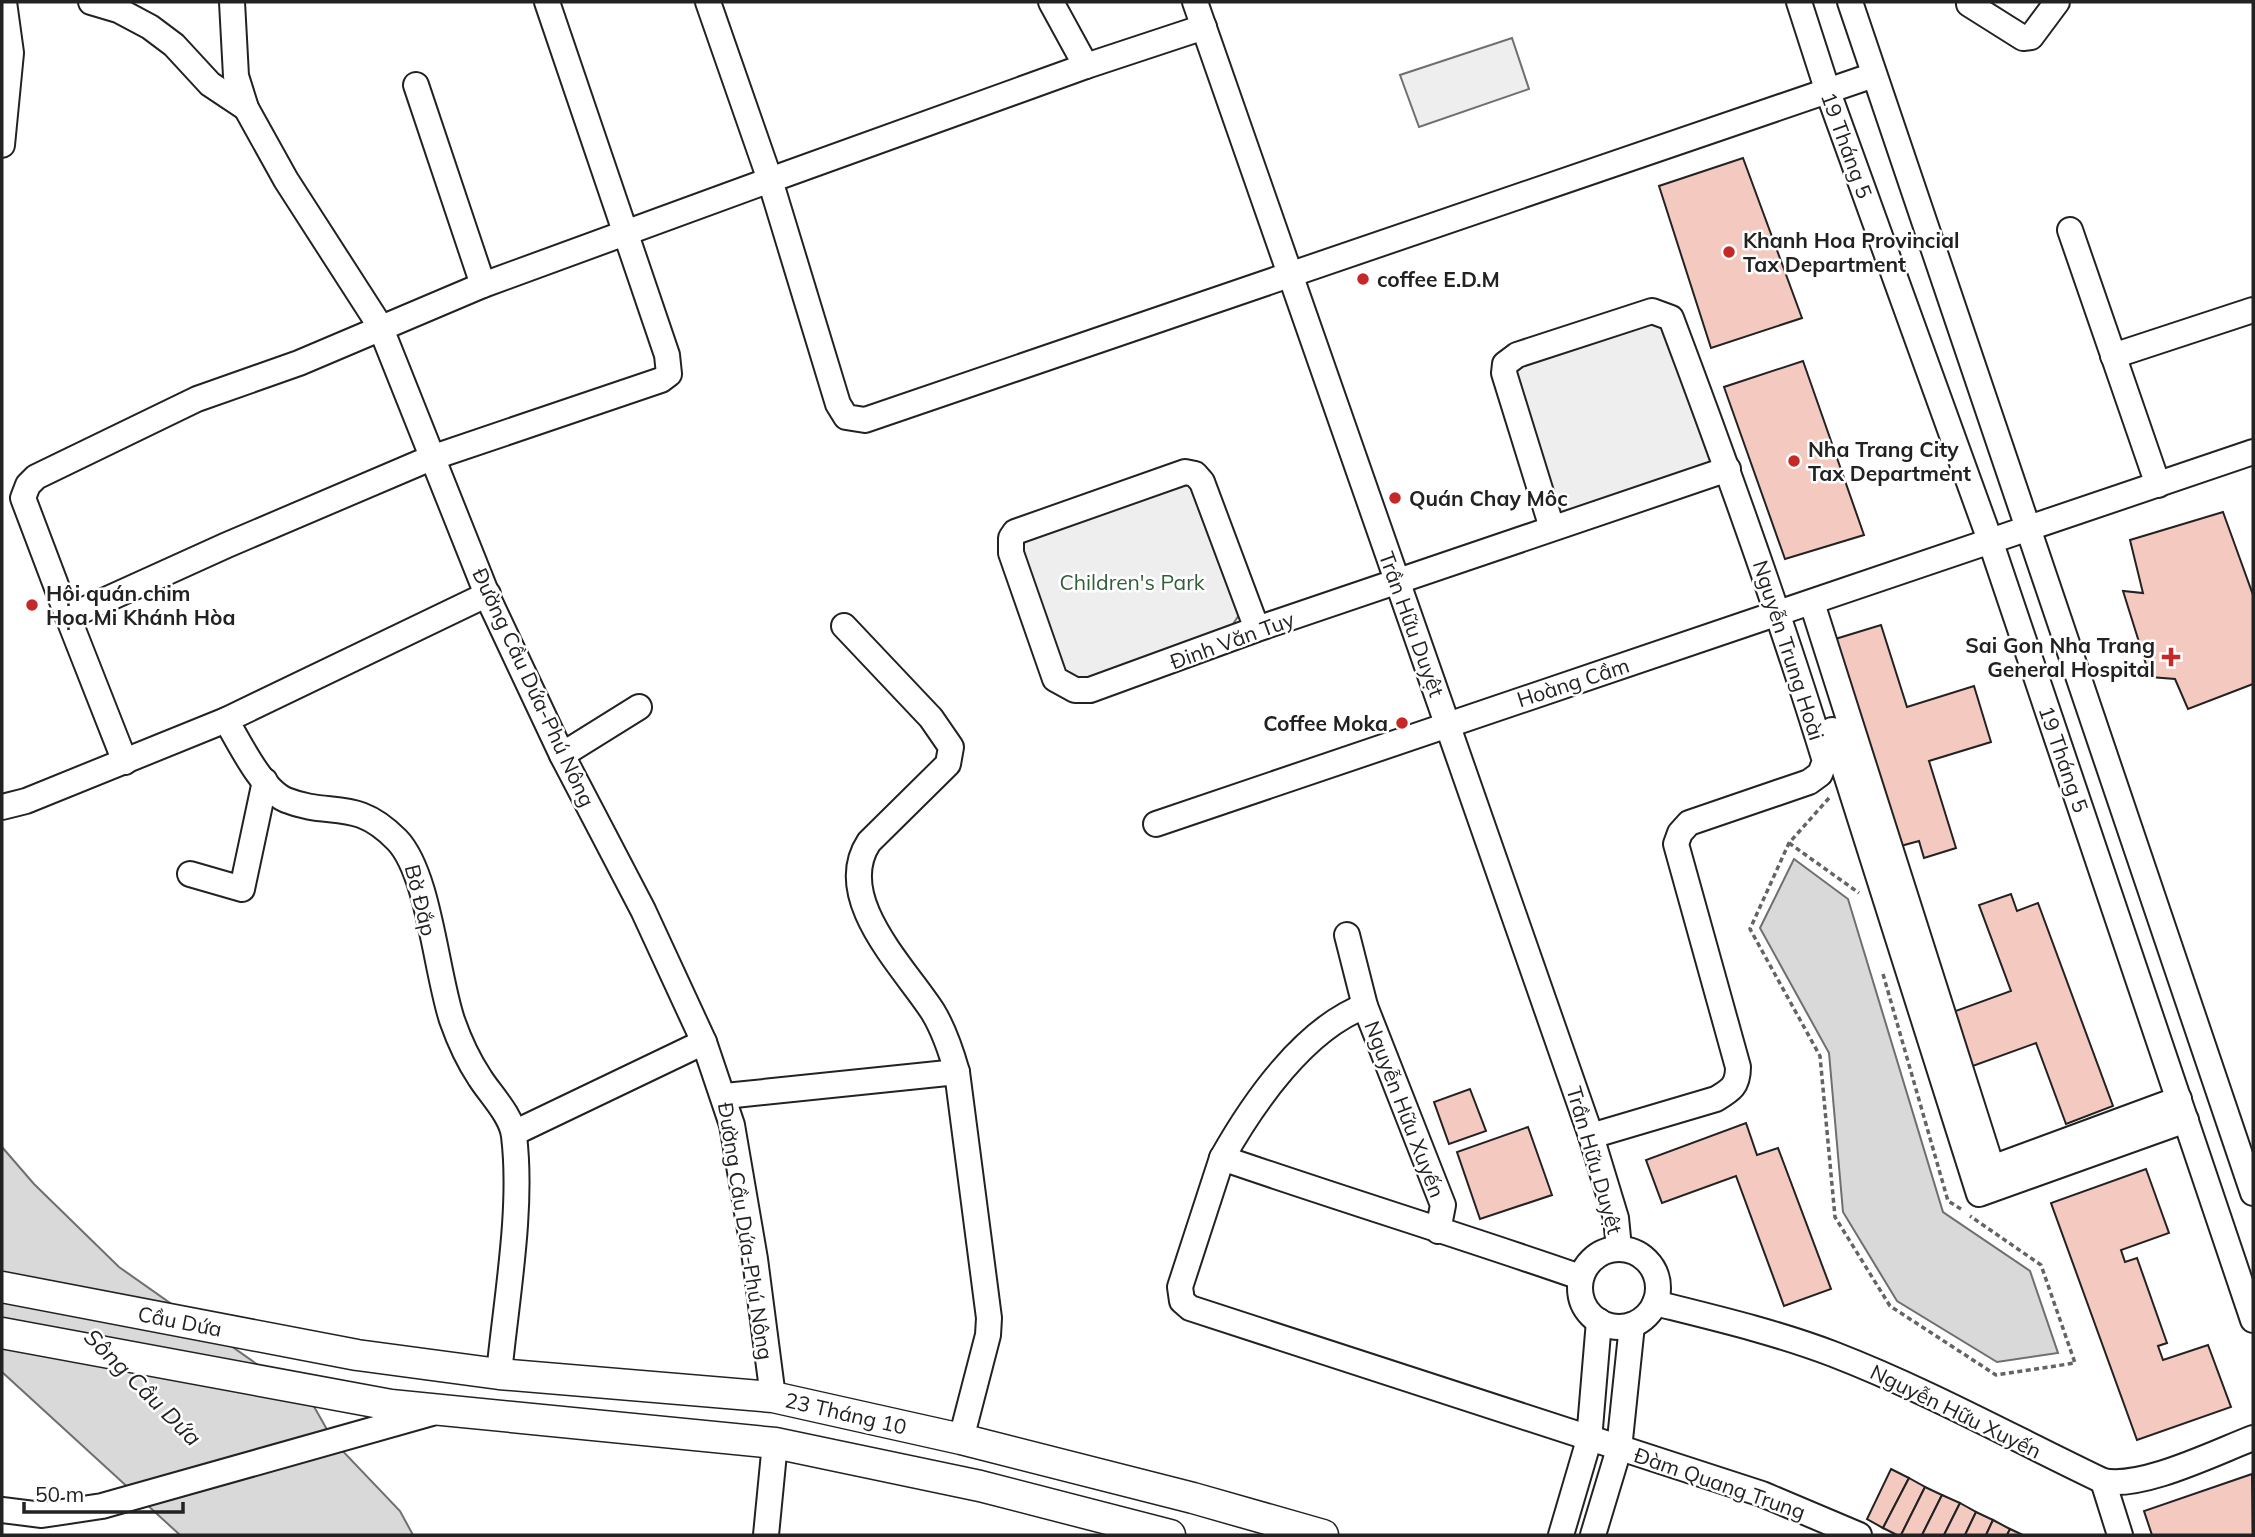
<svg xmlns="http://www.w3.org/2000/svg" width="2255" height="1537" viewBox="0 0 2255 1537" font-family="Mulish,sans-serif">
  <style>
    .green { fill: #eee; stroke: #6f6f6f; stroke-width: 2 }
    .water { fill: #d9d9d9; stroke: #6f6f6f; stroke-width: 2 }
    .building { fill: #f3c9c0; stroke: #222; stroke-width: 2 }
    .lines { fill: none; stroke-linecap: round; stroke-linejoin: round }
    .minor-casing { stroke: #222; stroke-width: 28 }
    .major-casing { stroke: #222; stroke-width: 33 }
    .path { stroke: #646464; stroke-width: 3.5; stroke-dasharray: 5 3.5; stroke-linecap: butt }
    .minor { stroke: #fff; stroke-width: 24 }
    .major { stroke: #fff; stroke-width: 30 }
    .poi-dot { fill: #c62828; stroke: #fff; stroke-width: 2.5 }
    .labels { text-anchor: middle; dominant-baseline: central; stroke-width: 5; stroke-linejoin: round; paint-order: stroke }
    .street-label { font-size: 21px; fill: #222; stroke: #fff }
    .poi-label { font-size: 21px; font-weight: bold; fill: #222; stroke: #fff; text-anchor: start }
    .park-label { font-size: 21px; fill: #2f5e38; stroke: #fff }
    .water-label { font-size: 23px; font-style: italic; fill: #222; stroke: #fff }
  </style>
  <rect width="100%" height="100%" fill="#fff"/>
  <g class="green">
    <polygon points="1512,38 1529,89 1419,127 1400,75"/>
    <polygon points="1654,319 1662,324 1712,466 1559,516 1513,371 1518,366"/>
    <polygon points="1185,481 1196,485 1239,615 1229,630 1085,681 1065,673 1019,545 1029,537"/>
  </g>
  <g class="water">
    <polygon points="1794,859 1848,899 1943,1212 2030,1271 2058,1353 1997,1362 1897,1301 1843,1212 1829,1053 1760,928"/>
    <polygon points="2,1147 34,1184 119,1267 312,1403 334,1442 400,1511 413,1535 180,1535 2,1372"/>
  </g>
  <g class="building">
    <polygon points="1743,158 1802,318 1711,348 1659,186"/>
    <polygon points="1803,361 1864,535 1785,559 1724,387"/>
    <polygon points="2223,512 2253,595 2253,684 2188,709 2175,679 2150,677 2123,591 2143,593 2130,540"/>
    <polygon points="1881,625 1907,707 1974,686 1991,742 1929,761 1956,848 1924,858 1919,841 1897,847 1832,640"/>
    <polygon points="2011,894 2017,911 2038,903 2113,1106 2066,1124 2036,1043 1970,1067 1950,1013 2011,991 1979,905"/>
    <polygon points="1470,1089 1486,1131 1449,1144 1434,1102"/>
    <polygon points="1746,1123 1757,1155 1778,1148 1831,1289 1784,1306 1736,1176 1662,1203 1646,1160"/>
    <polygon points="1528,1127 1552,1195 1480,1219 1457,1152"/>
    <polygon points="2146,1169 2169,1233 2121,1250 2125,1262 2137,1258 2167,1343 2158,1346 2163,1360 2208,1345 2231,1407 2137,1440 2051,1203"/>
    <polygon points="1891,1469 1909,1478 1883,1528 1867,1519"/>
    <polygon points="2252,1474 2253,1535 2152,1535 2144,1511"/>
    <polygon points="1909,1478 1925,1487 1901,1535 1897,1535 1883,1528"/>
    <polygon points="1925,1487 1942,1495 1922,1535 1901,1535"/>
    <polygon points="1942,1495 1960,1503 1944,1535 1922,1535"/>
    <polygon points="1960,1503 1976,1512 1965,1535 1944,1535"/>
    <polygon points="1976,1512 1993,1520 1986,1535 1965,1535"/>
    <polygon points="1993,1520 2010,1529 2007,1535 1986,1535"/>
    <polygon points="2010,1529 2023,1535 2007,1535"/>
  </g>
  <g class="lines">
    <g class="minor-casing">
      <g id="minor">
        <polyline points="91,2 118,10 150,27 174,45 210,84 246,108"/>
        <polyline points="232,2 236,76 246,108 286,180 380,326 490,602 562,755 643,910 704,1042 732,1125 755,1259 773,1397"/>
        <polyline points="708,2 770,180 1086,66 1204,27"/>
        <polyline points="1051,2 1086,66"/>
        <polyline points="1195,2 1591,1136 1616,1218 1619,1248"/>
        <polyline points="1799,2 1828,92 1991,543 2253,1320"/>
        <polyline points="1850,2 2253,1193"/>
        <polyline points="1969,4 2023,38 2031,37 2057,2"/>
        <polyline points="416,85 483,285"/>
        <polyline points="2,145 11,53 4,2"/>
        <polyline points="2070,230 2158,485"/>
        <polyline points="2113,356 2253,310"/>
        <path d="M 1552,528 L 1504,373 L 1505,364 L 1517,355 L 1652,311 L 1671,318 C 1726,464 1779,611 1825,761 L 1820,774 L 1809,782 L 1689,823 L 1680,833 L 1676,844 L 1738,1067 C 1738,1086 1731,1090 1716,1099 L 1591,1136"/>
        <path d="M 488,594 L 226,720 C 239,742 262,790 286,800 C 331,818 355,797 397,840 C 429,873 436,972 452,1020 C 459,1040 468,1060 480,1078 C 490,1094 512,1116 514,1136 C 523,1209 506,1301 499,1374"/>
        <polyline points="1812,603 1992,1168 2179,1099"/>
        <polyline points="68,617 23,498 28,485 36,477 197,399 299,363 483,285 770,180 838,404 846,417 865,420 1874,75"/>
        <path d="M 844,626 L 931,718 L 951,747 L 948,764 L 869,842 C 832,898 905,968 933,1012 C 944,1030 951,1051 957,1072"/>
        <polyline points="1257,629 1202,482 1195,474 1185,472 1015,532 1011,538 1011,553 1055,679 1075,690 1090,690 1257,629 1728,469"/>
        <polyline points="1832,730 1979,1194 2186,1120"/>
        <polyline points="562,755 639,707"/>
        <polyline points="125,762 68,617 227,545 431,458 661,380 669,374 667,355 547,2"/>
        <polyline points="2,807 26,801 226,720"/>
        <polyline points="1156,824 2253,452"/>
        <polyline points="190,874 242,889 265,781"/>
        <polyline points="1347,935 1365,1006"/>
        <polyline points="725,1096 957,1072 989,1318 988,1335 961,1439"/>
        <polyline points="514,1133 704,1042"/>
        <polyline points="1222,1158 1180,1287 1182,1301 1190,1308 1762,1494 1859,1535"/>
        <path d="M 1438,1231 L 1443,1205 L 1365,1006 C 1304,1029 1253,1103 1222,1158 C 1341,1199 1462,1236 1580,1277"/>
        <circle cx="1619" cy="1288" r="39"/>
        <path d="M 1655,1303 C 1715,1318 1775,1332 1833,1354 C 1926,1390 2013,1438 2103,1481 C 2142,1489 2214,1453 2253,1438"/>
        <polyline points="2103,1481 2120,1535"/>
        <polyline points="2,1510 42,1515 102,1506 432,1413"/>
        <polyline points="766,1535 775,1443"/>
        <polyline points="1561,1535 1589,1440 1599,1321"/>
        <polyline points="1593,1535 1619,1449 1632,1325"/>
      </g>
    </g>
    <g class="major-casing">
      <g id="major">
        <polyline points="2,1287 357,1355 499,1374 773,1397 961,1439 1193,1498 1323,1535"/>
        <polyline points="2,1333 391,1405 775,1443 980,1486 1170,1535"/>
      </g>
    </g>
    <g class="path">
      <polyline points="1829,798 1789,843 1750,929 1820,1056 1835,1217 1890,1306 1996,1375 2075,1363 2041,1265 1970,1216"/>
      <polyline points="1789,843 1859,893"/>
      <polyline points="1883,974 1948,1201 1961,1209"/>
    </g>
    <use href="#minor" class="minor"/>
    <use href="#major" class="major"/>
  </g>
  <g class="poi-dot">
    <circle cx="1729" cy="252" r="7"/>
    <circle cx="1363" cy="279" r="7"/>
    <circle cx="1794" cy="461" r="7"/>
    <circle cx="1395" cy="498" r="7"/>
    <circle cx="32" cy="605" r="7"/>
    <path d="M2167.5 646.5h7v7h7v7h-7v7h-7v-7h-7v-7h7z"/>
    <circle cx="1402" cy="723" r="7"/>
  </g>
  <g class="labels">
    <g class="street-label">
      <text transform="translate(1847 145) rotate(70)">19 Tháng 5</text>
      <text transform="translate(1412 624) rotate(70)">Trần Hữu Duyệt</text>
      <text transform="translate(1232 640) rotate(-20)">Đinh Văn Tuy</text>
      <text transform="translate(1789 650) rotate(72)">Nguyễn Trung Hoài</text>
      <text transform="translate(1573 682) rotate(-18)">Hoàng Cầm</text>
      <text transform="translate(534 687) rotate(65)">Đường Cầu Dứa-Phú Nông</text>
      <text transform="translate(2064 759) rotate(71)">19 Tháng 5</text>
      <text transform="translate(421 900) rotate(76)">Bờ Đắp</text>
      <text transform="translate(1405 1109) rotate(69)">Nguyễn Hữu Xuyến</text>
      <text transform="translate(1595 1160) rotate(74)">Trần Hữu Duyệt</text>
      <text transform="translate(746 1231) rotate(81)">Đường Cầu Dứa-Phú Nông</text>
      <text transform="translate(180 1321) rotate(11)">Cầu Dứa</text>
      <text transform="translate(1956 1411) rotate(26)">Nguyễn Hữu Xuyến</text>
      <text transform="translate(846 1413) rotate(13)">23 Tháng 10</text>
      <text transform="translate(1720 1483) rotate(19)">Đàm Quang Trung</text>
    </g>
    <g class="poi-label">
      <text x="1743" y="240">Khanh Hoa Provincial<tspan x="1743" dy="24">Tax Department</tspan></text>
      <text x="1377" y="279">coffee E.D.M</text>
      <text x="1808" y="449">Nha Trang City<tspan x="1808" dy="24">Tax Department</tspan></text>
      <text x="1409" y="498">Quán Chay Môc</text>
      <text x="46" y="593">Hội quán chim<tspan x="46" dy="24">Họa Mi Khánh Hòa</tspan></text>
      <text x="2155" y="645" text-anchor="end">Sai Gon Nha Trang<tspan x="2155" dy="24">General Hospital</tspan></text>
      <text x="1388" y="723" text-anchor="end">Coffee Moka</text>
    </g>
    <g class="park-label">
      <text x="1132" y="582">Children's Park</text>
    </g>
    <g class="water-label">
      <text transform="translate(143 1387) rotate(45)">Sông Cầu Dứa</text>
    </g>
  </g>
  <rect width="2255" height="1537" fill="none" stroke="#222222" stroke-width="7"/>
  <path d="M24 1502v10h159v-10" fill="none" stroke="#222222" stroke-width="3.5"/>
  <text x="35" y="1502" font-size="21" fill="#222222" stroke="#ffffff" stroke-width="5" paint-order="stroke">50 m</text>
</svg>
